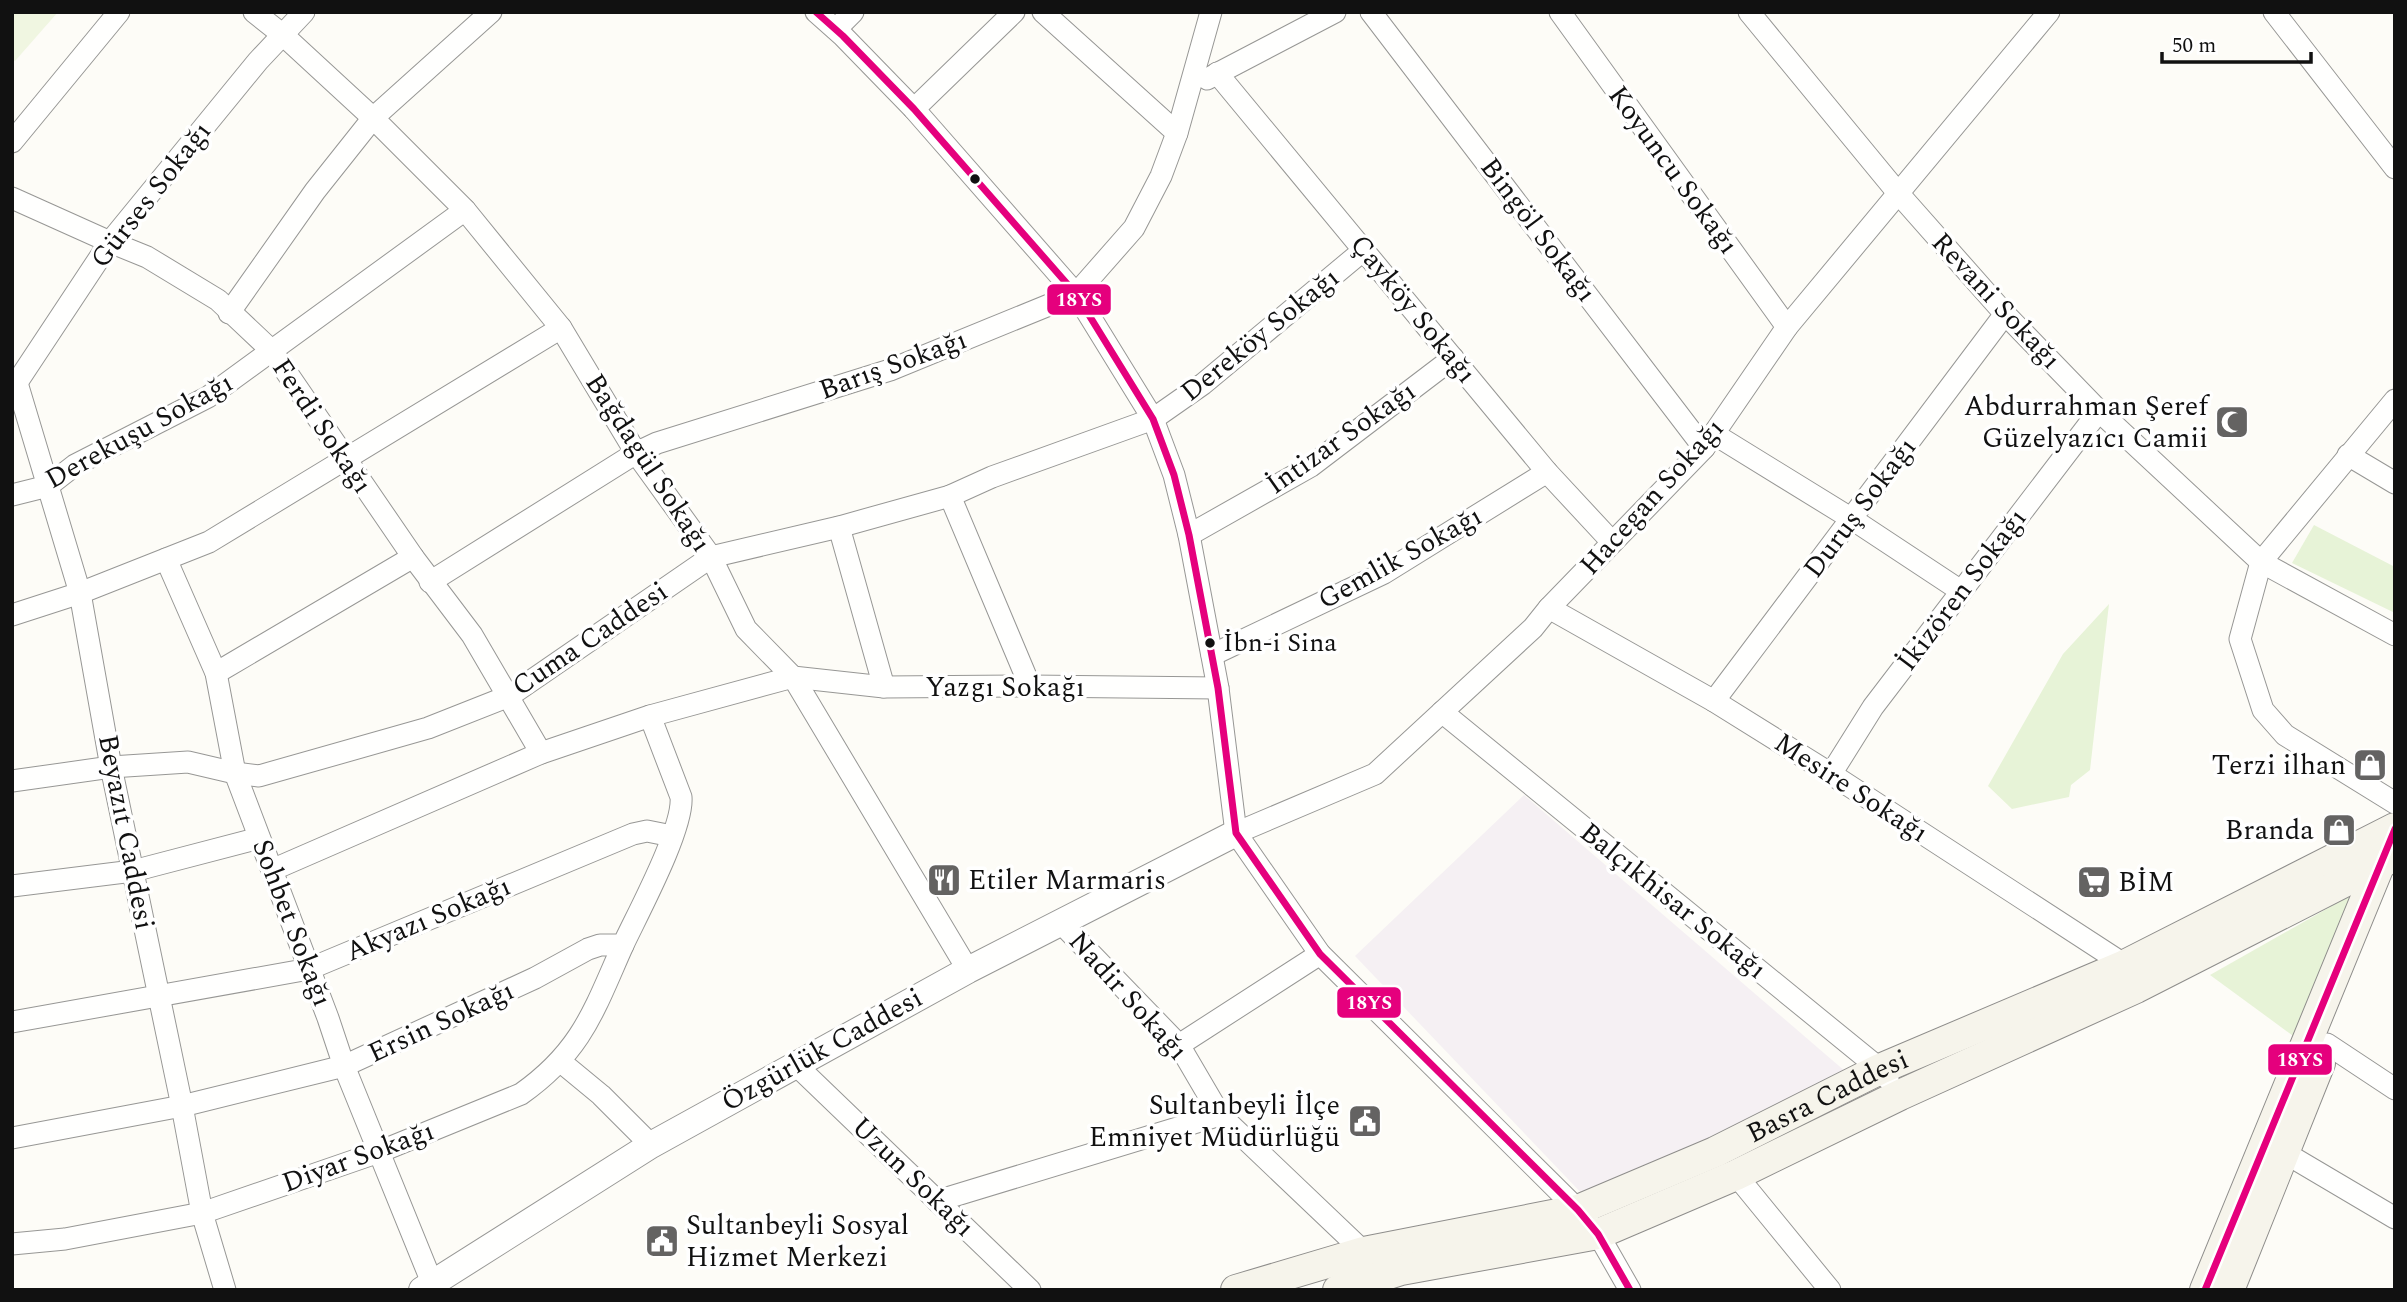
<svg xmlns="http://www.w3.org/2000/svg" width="2407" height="1302" viewBox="0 0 2407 1302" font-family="Spectral,serif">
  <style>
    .industrial { fill: #f5f0f3 }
    .green { fill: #e7f3d7 }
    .pitch { fill: #f0f6e1 }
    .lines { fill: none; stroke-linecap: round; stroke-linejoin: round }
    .minor-casing { stroke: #979795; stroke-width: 23 }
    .tertiary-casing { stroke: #979795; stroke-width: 28 }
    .secondary-casing { stroke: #8e8d8b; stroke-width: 32 }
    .minor { stroke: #fffffe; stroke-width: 21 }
    .tertiary { stroke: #fffffe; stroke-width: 26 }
    .secondary { stroke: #f6f4eb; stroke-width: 30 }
    .bus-1-casing { stroke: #fff; stroke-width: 12 }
    .bus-1 { stroke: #e5007d; stroke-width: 7 }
    .bus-dot { fill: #111; stroke: #fff; stroke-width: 2.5 }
    .labels { text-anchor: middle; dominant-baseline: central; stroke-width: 7; stroke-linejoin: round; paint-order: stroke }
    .bus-label { font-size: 26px; fill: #111; stroke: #fff; text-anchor: start }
    .street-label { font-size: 28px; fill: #111; stroke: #fff }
    .poi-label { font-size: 28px; fill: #111; stroke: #fff; text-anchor: end }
    .line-badge { stroke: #fff; stroke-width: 2.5 }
    .badge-label { font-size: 19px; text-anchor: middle; font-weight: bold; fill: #fff }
  </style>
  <rect width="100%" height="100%" fill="#fdfcf7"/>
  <polygon class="industrial" points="1524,795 1853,1078 1587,1199 1355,956"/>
  <g class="green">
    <polygon points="2314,525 2395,567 2395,613 2292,563"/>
    <polygon points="2109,604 2090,770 2071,785 2069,797 2012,809 1988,786 2063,654"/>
    <polygon points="2351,895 2296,1038 2210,975"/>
  </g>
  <polygon class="pitch" points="12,12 58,12 15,61 12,59"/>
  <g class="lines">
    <g class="minor-casing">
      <g id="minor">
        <polyline points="254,12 283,35 373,118 465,210 561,328 636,453 711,557 746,629 793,677 968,970"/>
        <polyline points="816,12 843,36 914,109 1076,294 1153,419 1174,475 1189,535 1218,688 1236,833 1320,954 1578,1210 1598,1234 1630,1290"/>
        <polyline points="1043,12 1177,133"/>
        <polyline points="1371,12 1704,448"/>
        <polyline points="1560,12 1787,327"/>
        <polyline points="1749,12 1898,193 2005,314 2099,411 2261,562 2395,635"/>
        <polyline points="2274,12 2395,168"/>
        <polyline points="836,29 853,12"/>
        <polyline points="1217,73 1547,472 1612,542"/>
        <polyline points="1207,79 1335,12"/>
        <polyline points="914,109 1014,12"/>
        <polyline points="12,142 119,12"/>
        <polyline points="12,198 110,242 147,257 218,300 272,351 413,557 472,635 541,753"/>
        <polyline points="229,313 315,191 373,118 491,12"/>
        <polyline points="12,379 17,383 80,593 111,767 182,1106 202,1213 225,1290"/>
        <polyline points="12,390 110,242 258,61 304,12"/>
        <polyline points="2395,400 2261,562 2240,639 2263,710 2285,735 2395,803"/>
        <polyline points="1714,434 1852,519 1961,591"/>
        <polyline points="2348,455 2395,483"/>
        <polyline points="12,495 48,486 75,465 208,397 465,210"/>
        <polyline points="950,496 1030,686"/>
        <polyline points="839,527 884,687"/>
        <polyline points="1189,535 1311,466 1453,358"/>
        <polyline points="166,559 216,673 235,773 328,1018 344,1066 435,1290"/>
        <polyline points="430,582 636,453 657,443 890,370 1076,294 1134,228 1161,176 1177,133 1211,12"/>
        <polyline points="1549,608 1714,701 1831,774 2125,965 2129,974"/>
        <polyline points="12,615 80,593 209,542 561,328"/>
        <polyline points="1212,655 1384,573 1547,472"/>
        <polyline points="216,673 413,557"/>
        <polyline points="1714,701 2005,314"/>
        <polyline points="1442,712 1880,1069 1888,1079"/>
        <polyline points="1831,774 1873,707 2099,411"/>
        <polyline points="12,781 111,767 188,762 235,773 259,776 428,728 509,696 711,557 839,527 950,496 992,477 1153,419 1203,384 1365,249"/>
        <polyline points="1236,833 1375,774 1533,628 1549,608 1704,448 1787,327 2049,12"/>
        <polyline points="272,870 541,753 650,716 793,677 884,687 1030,686 1218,688"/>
        <polyline points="12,886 133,871 259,838"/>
        <polyline points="1062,924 1179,1045 1220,1115 1364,1252"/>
        <polyline points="12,1022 309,969 633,834 647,831 672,836"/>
        <polyline points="2327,1044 2395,1089"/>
        <polyline points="1179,1045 1320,954"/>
        <polyline points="561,1062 601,1095 651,1145"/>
        <polyline points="795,1064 1030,1290"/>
        <path d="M 12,1138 L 182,1106 L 344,1066 L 535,978 L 588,949 L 600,945 L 623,945 C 638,913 684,828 681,797 L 650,716"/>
        <polyline points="2285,1153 2395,1218"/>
        <polyline points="1736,1175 1830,1290"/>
        <polyline points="937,1201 1220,1115"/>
        <path d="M 12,1244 L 65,1239 L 202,1213 L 379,1152 L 521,1094 C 582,1051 594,1010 623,945"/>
      </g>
    </g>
    <g class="tertiary-casing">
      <polyline id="tertiary" points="422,1290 651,1145 968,970 1236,833"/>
    </g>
    <g class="secondary-casing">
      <g id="secondary">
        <path id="s1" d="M 1236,1290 L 1364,1252 L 1578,1210 L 1715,1152 L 1880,1069 L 2125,965 L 2395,828"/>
        <polyline points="1338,1290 1401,1270 1598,1234 1736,1175 1900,1095 2136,988 2395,856"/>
        <polyline points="2205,1290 2384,854"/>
        <polyline points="2229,1290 2320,1063"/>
      </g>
    </g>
    <use href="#minor" class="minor"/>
    <use href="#tertiary" class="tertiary"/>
    <use href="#secondary" class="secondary"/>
    <g class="bus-1-casing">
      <g id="bus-1">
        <polyline points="816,12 843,36 914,109 1076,294 1153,419 1174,475 1189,535 1218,688 1236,833 1320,954 1578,1210 1598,1234 1630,1290"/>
        <polyline points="2205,1290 2395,829"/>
      </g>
    </g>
    <use href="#bus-1" class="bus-1"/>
  </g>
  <defs>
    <g id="mosque-square" transform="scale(1.75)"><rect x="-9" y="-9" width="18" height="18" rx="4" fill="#646362" stroke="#fff"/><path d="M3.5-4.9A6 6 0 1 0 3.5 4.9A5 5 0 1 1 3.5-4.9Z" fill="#fff"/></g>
    <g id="shop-square" transform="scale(1.75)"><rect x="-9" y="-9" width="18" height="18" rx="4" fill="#646362" stroke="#fff"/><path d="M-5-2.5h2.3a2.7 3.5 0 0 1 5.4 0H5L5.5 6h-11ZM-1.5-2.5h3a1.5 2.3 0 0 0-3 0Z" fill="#fff"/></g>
    <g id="restaurant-square" transform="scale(1.75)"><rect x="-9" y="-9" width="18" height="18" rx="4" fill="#646362" stroke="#fff"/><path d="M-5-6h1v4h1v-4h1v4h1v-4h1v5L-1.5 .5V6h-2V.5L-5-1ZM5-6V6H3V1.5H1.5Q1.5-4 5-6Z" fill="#fff"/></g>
    <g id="supermarket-square" transform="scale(1.75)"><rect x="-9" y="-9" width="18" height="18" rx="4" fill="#646362" stroke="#fff"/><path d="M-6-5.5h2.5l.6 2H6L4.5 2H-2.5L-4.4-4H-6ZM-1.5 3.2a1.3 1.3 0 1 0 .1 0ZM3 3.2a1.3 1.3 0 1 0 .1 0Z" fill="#fff"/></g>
    <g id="civic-square" transform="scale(1.75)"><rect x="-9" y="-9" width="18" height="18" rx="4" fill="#646362" stroke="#fff"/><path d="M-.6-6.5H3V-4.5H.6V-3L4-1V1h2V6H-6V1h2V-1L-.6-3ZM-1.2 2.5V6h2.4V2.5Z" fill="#fff"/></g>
  </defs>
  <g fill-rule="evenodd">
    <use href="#mosque-square" x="2232" y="422"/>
    <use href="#shop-square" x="2370" y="765"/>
    <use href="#shop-square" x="2339" y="830"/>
    <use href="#restaurant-square" x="944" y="880"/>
    <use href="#supermarket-square" x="2094" y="882"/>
    <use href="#civic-square" x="1365" y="1121"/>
    <use href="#civic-square" x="662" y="1241"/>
  </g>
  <g class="bus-dot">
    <circle cx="975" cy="179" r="6"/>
    <circle cx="1210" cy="643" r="6"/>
  </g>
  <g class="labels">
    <g class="bus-label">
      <text x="1223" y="643">İbn-i Sina</text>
    </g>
    <g class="street-label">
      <text transform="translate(1673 170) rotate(54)">Koyuncu Sokağı</text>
      <text transform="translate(151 195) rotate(-52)">Gürses Sokağı</text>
      <text transform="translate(1538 230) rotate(53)">Bingöl Sokağı</text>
      <text transform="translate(1996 301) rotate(47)">Revani Sokağı</text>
      <text transform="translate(1413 309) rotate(51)">Çayköy Sokağı</text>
      <text transform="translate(1260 335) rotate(-39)">Dereköy Sokağı</text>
      <text transform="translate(893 365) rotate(-20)">Barış Sokağı</text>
      <text transform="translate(322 426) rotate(56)">Ferdi Sokağı</text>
      <text transform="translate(139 431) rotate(-29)">Derekuşu Sokağı</text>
      <text transform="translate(1341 438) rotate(-35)">İntizar Sokağı</text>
      <text transform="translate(648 463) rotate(57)">Bağdagül Sokağı</text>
      <text transform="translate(1652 497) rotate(-48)">Hacegan Sokağı</text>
      <text transform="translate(1860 508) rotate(-53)">Duruş Sokağı</text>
      <text transform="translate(1400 558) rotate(-29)">Gemlik Sokağı</text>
      <text transform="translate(1962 590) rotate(-53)">İkizören Sokağı</text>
      <text transform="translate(590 639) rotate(-34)">Cuma Caddesi</text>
      <text x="1005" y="687">Yazgı Sokağı</text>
      <text transform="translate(1851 788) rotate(33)">Mesire Sokağı</text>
      <text transform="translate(126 832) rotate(79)">Beyazıt Caddesi</text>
      <text transform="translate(1673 901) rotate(39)">Balçıkhisar Sokağı</text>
      <text transform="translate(428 919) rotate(-23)">Akyazı Sokağı</text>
      <text transform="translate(292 923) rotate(69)">Sohbet Sokağı</text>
      <text transform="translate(1128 996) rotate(48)">Nadir Sokağı</text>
      <text transform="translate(441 1022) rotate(-25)">Ersin Sokağı</text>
      <text transform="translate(822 1050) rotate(-29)">Özgürlük Caddesi</text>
      <text stroke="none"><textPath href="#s1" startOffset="626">Basra Caddesi</textPath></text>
      <text transform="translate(358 1157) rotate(-20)">Diyar Sokağı</text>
      <text transform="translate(913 1177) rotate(44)">Uzun Sokağı</text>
    </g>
    <g class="poi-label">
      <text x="2208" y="406">Abdurrahman Şeref<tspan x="2208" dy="32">Güzelyazıcı Camii</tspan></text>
      <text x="2346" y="765">Terzi ilhan</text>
      <text x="2314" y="830">Branda</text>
      <text x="968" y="880" text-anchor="start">Etiler Marmaris</text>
      <text x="2118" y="882" text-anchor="start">BİM</text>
      <text x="1340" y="1105">Sultanbeyli İlçe<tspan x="1340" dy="32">Emniyet Müdürlüğü</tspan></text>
      <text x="686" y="1225" text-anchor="start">Sultanbeyli Sosyal<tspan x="686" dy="32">Hizmet Merkezi</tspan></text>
    </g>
  </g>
  <g class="line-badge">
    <rect x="1046" y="283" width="66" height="33" rx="7" fill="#e5007d"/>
    <rect x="1336" y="986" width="66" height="33" rx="7" fill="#e5007d"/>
    <rect x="2267" y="1043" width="66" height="33" rx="7" fill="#e5007d"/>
  </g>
  <g class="badge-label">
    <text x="1079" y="306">18YS</text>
    <text x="1369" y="1009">18YS</text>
    <text x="2300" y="1066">18YS</text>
  </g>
  <rect width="2407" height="1302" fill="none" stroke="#111111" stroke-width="28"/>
  <path d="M2162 52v10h149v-10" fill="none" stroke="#111111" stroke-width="3.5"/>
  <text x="2172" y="52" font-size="21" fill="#111111" stroke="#ffffff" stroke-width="5" paint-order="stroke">50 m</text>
</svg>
